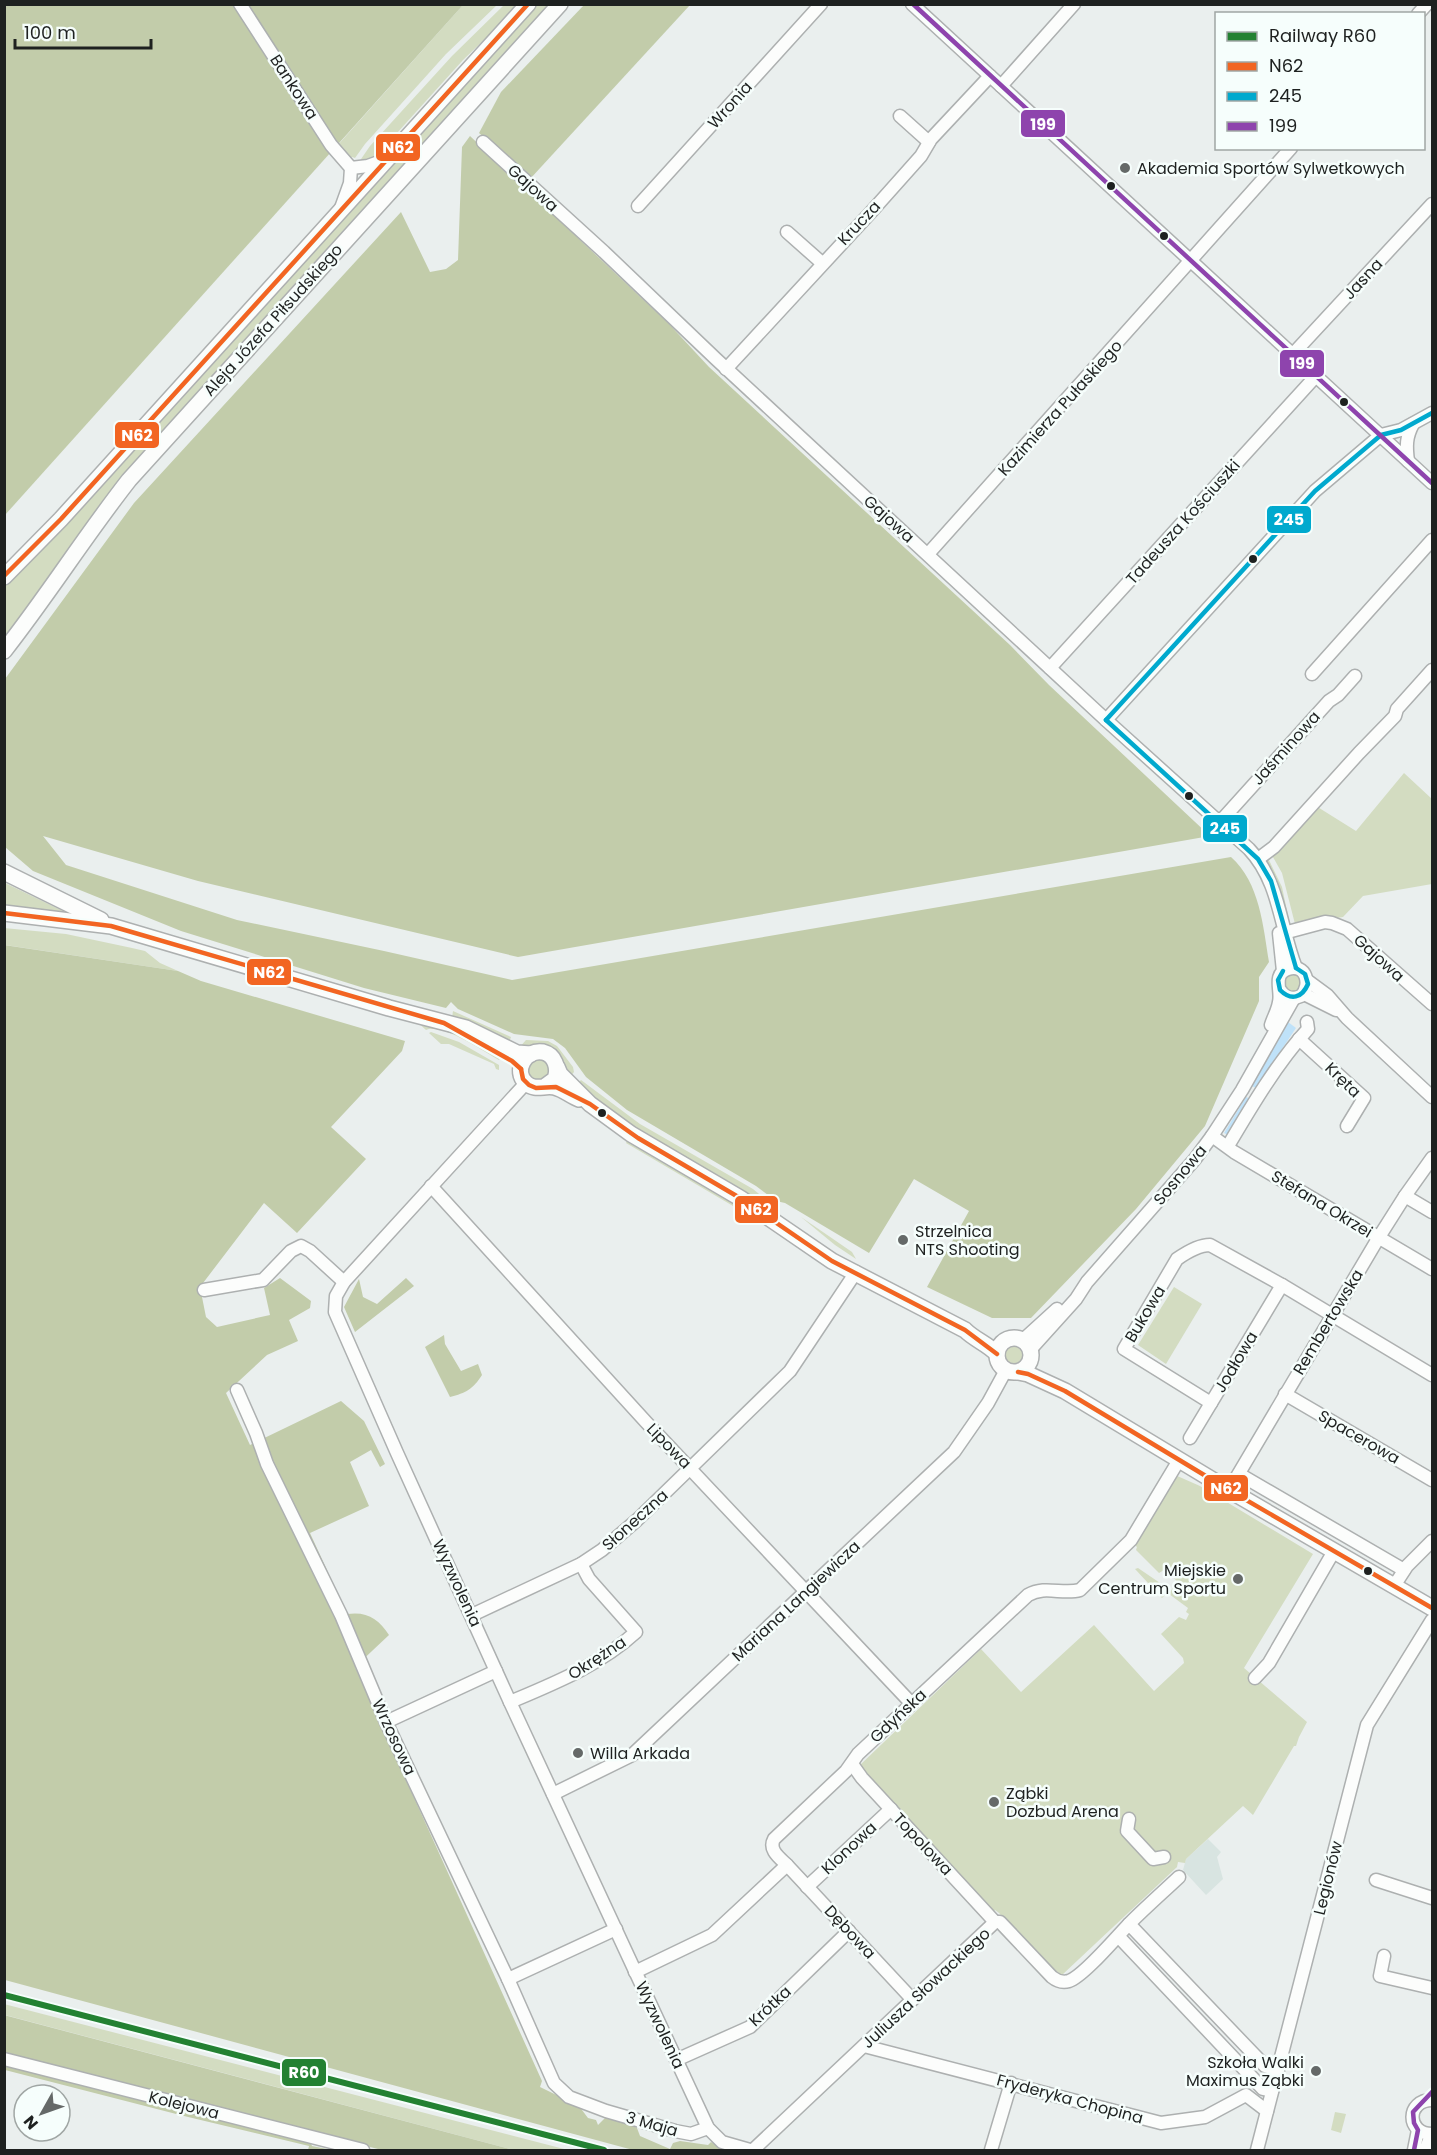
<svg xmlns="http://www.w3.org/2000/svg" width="1437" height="2155" viewBox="0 0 1437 2155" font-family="Poppins,sans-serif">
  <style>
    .built { fill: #d8e4e1 }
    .green { fill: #d3dcc1 }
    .forest { fill: #c2ccaa }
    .water { fill: #bfe2f9 }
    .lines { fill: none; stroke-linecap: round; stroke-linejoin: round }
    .minor-casing { stroke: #adb0b0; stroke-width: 15 }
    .major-casing { stroke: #adb0b0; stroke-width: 18 }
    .minor { stroke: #fcfdfc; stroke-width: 12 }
    .major { stroke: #fcfdfc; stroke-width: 15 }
    .bus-1-casing { stroke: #f6fefc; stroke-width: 9 }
    .bus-2-casing { stroke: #f6fefc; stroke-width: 9 }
    .bus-3-casing { stroke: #f6fefc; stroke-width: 9 }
    .bus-1 { stroke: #f26522; stroke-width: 4.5 }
    .bus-2 { stroke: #00a9ce; stroke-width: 4.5 }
    .bus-3 { stroke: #8e44ad; stroke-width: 4.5 }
    .rail-1-casing { stroke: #f6fefc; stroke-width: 10 }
    .rail-1 { stroke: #238132; stroke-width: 6 }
    .poi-dot { fill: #656968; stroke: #f6fefc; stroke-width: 2 }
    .bus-dot { fill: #1e2120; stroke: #f6fefc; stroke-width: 2 }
    .labels { text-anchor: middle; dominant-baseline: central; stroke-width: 5; stroke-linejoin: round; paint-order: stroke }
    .street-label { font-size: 16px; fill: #1e2120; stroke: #f6fefc }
    .poi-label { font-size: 16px; fill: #1e2120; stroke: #f6fefc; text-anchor: start }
    .line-badge { stroke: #f6fefc; stroke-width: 2 }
    .badge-label { font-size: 16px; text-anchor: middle; font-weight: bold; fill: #fff }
  </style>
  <rect width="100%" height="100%" fill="#eaefee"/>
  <polygon class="built" points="1208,1839 1221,1852 1217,1857 1223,1879 1206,1895 1183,1870 1186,1859"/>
  <g class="green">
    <polygon points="463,5 497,5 446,54 365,144 355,158 352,157 350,158 337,146"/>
    <polygon points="504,5 520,5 463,60 378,154 372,159 359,162 370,146 452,56"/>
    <polygon points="536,5 551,5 52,575 5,638 5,585 234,337"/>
    <polygon points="1428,744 1404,773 1432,799 1432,884 1363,896 1343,917 1295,924 1282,873 1269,850 1316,806 1356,831"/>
    <polygon points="1268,858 1282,887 1290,925 1275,879 1265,860"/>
    <polygon points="5,883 65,912 64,913 5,905"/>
    <polygon points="4,928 66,934 132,948 145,951 160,963 178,971 5,945"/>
    <circle cx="1293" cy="983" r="8"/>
    <polygon points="453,1011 511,1037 508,1045 452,1018"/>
    <path d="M 415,1020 L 453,1032 L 501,1058 L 499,1060 C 485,1052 441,1022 426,1030 Z"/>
    <polygon points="431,1032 459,1042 499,1065 499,1070 496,1069 494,1064 449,1044 441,1044 429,1033"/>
    <polygon points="526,1040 548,1041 557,1046 573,1067 574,1072 569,1078 561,1063 518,1049"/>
    <circle cx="539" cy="1070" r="11"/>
    <polygon points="581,1080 640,1124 753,1189 776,1208 757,1201 640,1135 576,1085"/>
    <polygon points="627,1141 737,1203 762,1221 758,1224 752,1222 750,1216 626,1143"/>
    <polygon points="801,1217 852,1252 856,1259 835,1245"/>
    <polygon points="1174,1287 1202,1304 1166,1364 1138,1345"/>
    <circle cx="1013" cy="1354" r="10"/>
    <polygon points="1175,1475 1200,1486 1313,1554 1244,1668 1307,1722 1299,1737 1296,1746 1294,1746 1253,1815 1243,1806 1186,1859 1185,1863 1178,1862 1177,1867 1062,1975 1051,1968 999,1913 995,1910 992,1913 863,1777 859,1766 981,1649 1021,1692 1094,1625 1154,1691 1184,1663 1183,1658 1161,1634 1179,1617 1186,1620 1189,1614 1186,1612 1188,1608 1169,1594 1177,1581 1164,1570 1159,1573 1136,1550 1137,1547 1134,1544"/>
    <polygon points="1138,1568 1163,1585 1166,1594 1162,1598 1135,1569"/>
    <polygon points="4,2004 568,2150 514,2150 5,2015"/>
    <polygon points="1335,2112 1346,2114 1341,2133 1331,2130"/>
  </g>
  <g class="forest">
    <polygon points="5,5 463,5 5,515"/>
    <polygon points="584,5 690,5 530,179 479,133 501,92"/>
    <path d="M 470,136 L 669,324 L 709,367 L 1010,645 L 1049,685 L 1210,836 L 518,957 L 198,881 L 43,836 L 66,865 L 237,920 L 384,951 L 512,980 L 1231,857 C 1260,883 1263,926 1269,962 L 1259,977 L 1259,1001 L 1205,1126 L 1136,1209 L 1031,1318 L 992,1318 L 927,1287 L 969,1211 L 914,1179 L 869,1253 L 785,1203 L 776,1201 L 756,1186 L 627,1110 L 586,1077 L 565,1048 L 553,1039 L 514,1034 L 458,1009 L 451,1002 L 446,1008 L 364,988 L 181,931 L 33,871 L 5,847 L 5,679 L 134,503 L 401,212 L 430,272 L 446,269 L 458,260 L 462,147 Z"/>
    <path d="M 4,945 L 178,971 L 201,981 L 405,1041 L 402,1051 L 331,1127 L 366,1159 L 297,1233 L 264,1203 L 200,1287 L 206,1317 L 217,1327 L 270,1315 L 264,1288 L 280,1278 L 311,1301 L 310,1308 L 289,1320 L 298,1341 L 267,1355 L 226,1393 L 250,1445 L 341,1401 L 364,1421 L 385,1464 L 380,1467 L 371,1450 L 350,1462 L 369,1506 L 310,1533 L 347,1614 C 367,1611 379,1619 389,1635 L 355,1667 L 542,2081 L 540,2087 L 579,2106 L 588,2118 L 596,2120 L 598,2125 L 606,2117 L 622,2120 L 637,2128 L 640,2136 L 670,2149 L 673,2143 L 680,2141 L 708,2145 L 711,2142 L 724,2150 L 633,2150 L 5,1980 Z"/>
    <polygon points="406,1278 414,1286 355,1332 344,1307 359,1279 363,1297 377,1304"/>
    <path d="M 444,1335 L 445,1344 L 461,1371 L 478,1364 L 482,1375 C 473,1389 466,1393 450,1397 L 425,1347 Z"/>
    <polygon points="4,2015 514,2150 382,2150 5,2055"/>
    <polygon points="4,2063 310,2141 312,2146 332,2150 308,2150 309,2146 184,2116 5,2070"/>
  </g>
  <g class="water">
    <polygon points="1288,1022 1296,1028 1256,1088 1252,1086"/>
    <polygon points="1246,1097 1250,1099 1228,1135 1224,1133"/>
  </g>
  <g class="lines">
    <g class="minor-casing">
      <g id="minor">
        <polyline points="240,4 331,145 351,168 350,183 341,208"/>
        <polyline points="912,4 1432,483"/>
        <polyline points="1418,14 1427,4"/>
        <polyline points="1001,86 1074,4"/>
        <polyline points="900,116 929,142"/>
        <path d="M 483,142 L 604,252 L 716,359 L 1106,720 L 1249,849 C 1280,882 1280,928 1296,968"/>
        <polyline points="351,168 368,166 387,159"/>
        <polyline points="638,206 821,4"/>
        <polyline points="787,232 822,263"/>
        <polyline points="1293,354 1432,204"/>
        <polyline points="726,369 872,211 921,156 931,139 990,76"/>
        <path d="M 1408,461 C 1406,446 1406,437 1413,424"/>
        <polyline points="928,554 1291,148"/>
        <polyline points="1050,668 1316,376"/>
        <polyline points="1312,674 1432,540"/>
        <polyline points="1106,720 1315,491 1381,435 1401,430 1432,413"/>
        <polyline points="1219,823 1329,701 1338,695 1355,676"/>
        <polyline points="1258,859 1274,847 1359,753 1395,716 1397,709 1432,670"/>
        <polyline points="1279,933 1283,971"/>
        <polyline points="1280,934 1325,922 1332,923 1347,929 1432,1004"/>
        <polyline points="1308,981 1327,995 1347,1018 1432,1097"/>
        <polyline points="1304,994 1336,1010"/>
        <path d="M 1271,1025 C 1273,1018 1278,1010 1279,1002 C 1282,991 1272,974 1288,969 C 1306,963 1312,985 1301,996 C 1292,1000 1285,998 1280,990"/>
        <polyline points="1299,1039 1364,1098 1347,1126"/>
        <polyline points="526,1083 344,1282 336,1296 335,1312 397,1453 510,1702 708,2128 722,2142 750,2150"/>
        <polyline points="1212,1136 1234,1152 1432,1269"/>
        <path d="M 1228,1146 C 1251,1107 1277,1063 1308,1029 L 1307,1022"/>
        <polyline points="431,1186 646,1422 911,1703"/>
        <polyline points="1405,1196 1432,1212"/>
        <polyline points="204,1290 263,1280 291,1251 301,1246 310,1251 344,1282"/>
        <polyline points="1023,1340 1057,1309"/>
        <polyline points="1030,1350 1076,1299 1087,1282 1195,1159 1212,1136 1242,1090 1294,998"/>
        <polyline points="237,1390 256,1433 267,1464 341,1615 386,1722 508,1979 554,2083 569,2097 606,2111 675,2131 691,2134 708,2128"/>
        <polyline points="1285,1394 1432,1480"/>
        <path d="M 1211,1403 L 1124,1349 L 1177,1259 C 1187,1252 1199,1245 1210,1245 L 1282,1285 L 1432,1375"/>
        <polyline points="1190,1438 1282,1285"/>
        <polyline points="1239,1474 1404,1570"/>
        <polyline points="1229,1490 1379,1237 1405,1196 1432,1158"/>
        <polyline points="1394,1586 1407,1566 1432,1541"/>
        <polyline points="472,1615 581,1564 602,1550 637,1520 790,1371 856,1272"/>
        <polyline points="1255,1678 1269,1663 1334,1551"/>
        <path d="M 510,1702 C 555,1683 600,1665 636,1632 L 589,1579 L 581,1564"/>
        <polyline points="386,1722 496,1671"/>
        <polyline points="852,1764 862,1778 995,1922"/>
        <polyline points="553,1794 632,1755 954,1452 988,1403 1006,1370"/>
        <polyline points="1129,1819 1127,1831 1153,1859 1164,1857"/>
        <polyline points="787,1865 912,1999"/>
        <polyline points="1376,1880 1432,1898"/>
        <polyline points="807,1887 891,1809"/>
        <polyline points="1129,1924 1265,2066 1278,2070"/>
        <polyline points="1119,1937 1263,2089 1272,2091"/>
        <polyline points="1384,1956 1380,1976 1432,1988"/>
        <path d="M 635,1972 L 712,1935 L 787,1865 C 780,1858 768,1850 774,1839 L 846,1771 L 858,1754 L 1028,1595 C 1045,1585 1063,1595 1080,1590 L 1131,1540 L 1179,1460"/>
        <polyline points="508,1979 616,1929"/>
        <polyline points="864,2046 1161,2123 1205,2117 1246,2095 1267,2111"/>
        <polyline points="4,2059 363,2150"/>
        <polyline points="676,2060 750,2027 849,1931"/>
        <path d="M 1432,2100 C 1406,2100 1406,2134 1432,2134"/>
        <path d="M 753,2150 L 995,1922 L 1000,1922 L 1052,1977 C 1057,1981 1062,1983 1069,1981 C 1084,1976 1118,1935 1131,1922 C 1146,1907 1163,1892 1179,1877"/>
        <polyline points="991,2150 1011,2083"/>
        <polyline points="1257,2150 1367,1725 1432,1620"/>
        <polyline points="1414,2150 1418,2130"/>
        <polyline points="1425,2150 1432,2134"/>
      </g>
    </g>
    <g class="major-casing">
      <g id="major">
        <polyline points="4,577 61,519 528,4"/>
        <path d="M 4,651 C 48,595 85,536 129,480 L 560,4"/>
        <polyline points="4,872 101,920"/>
        <polyline points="4,913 111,926 389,1008 466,1028 517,1053 531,1054"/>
        <path d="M 557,1067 L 560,1074 L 590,1104 L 631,1134 L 740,1198 L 832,1261 L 965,1330 C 975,1340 988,1344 997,1354"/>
        <path d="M 544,1087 L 555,1079 C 559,1068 555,1055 543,1052 C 525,1049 513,1071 526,1083 C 535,1091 544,1085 554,1087 C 563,1089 571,1096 579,1099"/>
        <circle cx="1014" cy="1355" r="17"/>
        <polyline points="1018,1372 1028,1374 1065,1391 1229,1490 1432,1608"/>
      </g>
    </g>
    <use href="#minor" class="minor"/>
    <use href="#major" class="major"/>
    <g class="bus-1-casing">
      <g id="bus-1">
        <polyline points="4,576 61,519 528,4"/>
        <polyline points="4,913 111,926 444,1023 512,1061 521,1069"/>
        <polyline points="521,1069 523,1079 529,1085 536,1088 556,1087 590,1104 638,1138 740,1198 832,1261 965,1330 997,1354"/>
        <polyline points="1018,1372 1028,1374 1065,1391 1229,1490 1432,1608"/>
      </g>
    </g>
    <g class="bus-2-casing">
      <g id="bus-2">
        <polyline points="1106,720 1315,491 1381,435 1401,430 1432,413"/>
        <polyline points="1106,720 1258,859 1271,881 1296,968"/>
        <path d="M 1283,971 L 1278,980 L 1280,990 C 1291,1001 1302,998 1308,984 L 1305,974 L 1296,968"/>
      </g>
    </g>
    <g class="bus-3-casing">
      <g id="bus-3">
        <polyline points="913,4 1432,483"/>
        <polyline points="1414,2150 1418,2130 1414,2123 1413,2112 1432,2092"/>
      </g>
    </g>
    <use href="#bus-1" class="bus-1"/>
    <use href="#bus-2" class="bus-2"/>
    <use href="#bus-3" class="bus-3"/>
    <g class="rail-1-casing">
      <polyline id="rail-1" points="4,1995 604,2150"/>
    </g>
    <use href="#rail-1" class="rail-1"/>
  </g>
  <g class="poi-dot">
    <circle cx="1125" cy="168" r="6"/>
    <circle cx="903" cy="1240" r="6"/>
    <circle cx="1238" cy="1579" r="6"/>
    <circle cx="578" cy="1753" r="6"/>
    <circle cx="994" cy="1802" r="6"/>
    <circle cx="1316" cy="2071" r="6"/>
  </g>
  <g class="bus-dot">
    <circle cx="1111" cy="186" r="5"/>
    <circle cx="1164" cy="236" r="5"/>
    <circle cx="1344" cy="402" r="5"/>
    <circle cx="1253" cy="559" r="5"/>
    <circle cx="1189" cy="796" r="5"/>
    <circle cx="602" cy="1113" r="5"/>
    <circle cx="1368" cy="1571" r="5"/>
  </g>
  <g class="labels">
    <g class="street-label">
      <text transform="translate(294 87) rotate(57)">Bankowa</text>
      <text transform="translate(730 105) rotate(-48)">Wronia</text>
      <text transform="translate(533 188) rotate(42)">Gajowa</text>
      <text transform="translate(859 223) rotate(-47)">Krucza</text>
      <text transform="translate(1363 279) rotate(-47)">Jasna</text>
      <text transform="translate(273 320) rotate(-48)">Aleja Józefa Piłsudskiego</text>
      <text transform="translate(1060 408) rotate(-48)">Kazimierza Pułaskiego</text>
      <text transform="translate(889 519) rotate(42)">Gajowa</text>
      <text transform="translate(1183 522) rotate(-48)">Tadeusza Kościuszki</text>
      <text transform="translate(1286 748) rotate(-48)">Jaśminowa</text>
      <text transform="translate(1379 958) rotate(42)">Gajowa</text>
      <text transform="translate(1343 1080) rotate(44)">Kręta</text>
      <text transform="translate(1180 1175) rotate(-50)">Sosnowa</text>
      <text transform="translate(1322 1204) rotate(31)">Stefana Okrzei</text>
      <text transform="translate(1145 1314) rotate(-59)">Bukowa</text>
      <text transform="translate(1328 1322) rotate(-59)">Rembertowska</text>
      <text transform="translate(1236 1362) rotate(-59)">Jodłowa</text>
      <text transform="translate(1359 1437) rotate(30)">Spacerowa</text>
      <text transform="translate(669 1446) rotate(46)">Lipowa</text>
      <text transform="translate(635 1520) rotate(-42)">Słoneczna</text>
      <text transform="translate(457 1583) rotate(65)">Wyzwolenia</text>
      <text transform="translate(796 1601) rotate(-43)">Mariana Langiewicza</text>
      <text transform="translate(597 1658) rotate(-33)">Okrężna</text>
      <text transform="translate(898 1716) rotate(-43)">Gdyńska</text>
      <text transform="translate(394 1737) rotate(65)">Wrzosowa</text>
      <text transform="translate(923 1844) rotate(47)">Topolowa</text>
      <text transform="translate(849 1848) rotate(-43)">Klonowa</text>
      <text transform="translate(1328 1878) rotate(-76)">Legionów</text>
      <text transform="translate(850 1932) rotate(47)">Dębowa</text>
      <text transform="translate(926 1988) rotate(-43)">Juliusza Słowackiego</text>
      <text transform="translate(770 2006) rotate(-43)">Krótka</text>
      <text transform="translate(660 2025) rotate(65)">Wyzwolenia</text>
      <text transform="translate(1070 2099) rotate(15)">Fryderyka Chopina</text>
      <text transform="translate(184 2105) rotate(14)">Kolejowa</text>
      <text transform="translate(652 2124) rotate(16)">3 Maja</text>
    </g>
    <g class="poi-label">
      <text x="1137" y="168">Akademia Sportów Sylwetkowych</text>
      <text x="915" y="1231">Strzelnica<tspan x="915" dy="18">NTS Shooting</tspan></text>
      <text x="1226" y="1570" text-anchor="end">Miejskie<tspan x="1226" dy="18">Centrum Sportu</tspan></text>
      <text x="590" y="1753">Willa Arkada</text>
      <text x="1006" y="1793">Ząbki<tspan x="1006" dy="18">Dozbud Arena</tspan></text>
      <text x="1304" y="2062" text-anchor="end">Szkoła Walki<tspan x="1304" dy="18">Maximus Ząbki</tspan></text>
    </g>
  </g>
  <g class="line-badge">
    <rect x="1020" y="109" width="46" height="29" rx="6" fill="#8e44ad"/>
    <rect x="375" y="133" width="46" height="29" rx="6" fill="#f26522"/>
    <rect x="1279" y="349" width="46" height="29" rx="6" fill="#8e44ad"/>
    <rect x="114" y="421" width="46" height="28" rx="6" fill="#f26522"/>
    <rect x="1266" y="505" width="46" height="29" rx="6" fill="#00a9ce"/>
    <rect x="1202" y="814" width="46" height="29" rx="6" fill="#00a9ce"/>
    <rect x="246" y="958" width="46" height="28" rx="6" fill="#f26522"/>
    <rect x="734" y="1195" width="45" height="29" rx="6" fill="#f26522"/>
    <rect x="1203" y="1474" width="46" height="28" rx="6" fill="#f26522"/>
    <rect x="281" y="2058" width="46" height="29" rx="6" fill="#238132"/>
  </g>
  <g class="badge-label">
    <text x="1043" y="130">199</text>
    <text x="398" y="153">N62</text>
    <text x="1302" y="369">199</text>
    <text x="137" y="441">N62</text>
    <text x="1289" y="525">245</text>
    <text x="1225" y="834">245</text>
    <text x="269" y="978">N62</text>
    <text x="756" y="1215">N62</text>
    <text x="1226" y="1494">N62</text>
    <text x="304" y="2078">R60</text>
  </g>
  <rect width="1437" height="2155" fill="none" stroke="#1e2120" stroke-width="12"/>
  <rect x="1215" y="12" width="210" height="138" fill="#f6fefc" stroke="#a0a6a4" stroke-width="1.5"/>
  <rect x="1227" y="32" width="30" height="9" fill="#238132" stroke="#a0a6a4" stroke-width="1.5"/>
  <text x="1269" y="42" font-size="18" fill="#1e2120">Railway R60</text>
  <rect x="1227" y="62" width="30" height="9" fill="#f26522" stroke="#a0a6a4" stroke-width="1.5"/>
  <text x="1269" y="72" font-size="18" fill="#1e2120">N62</text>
  <rect x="1227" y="92" width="30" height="9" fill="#00a9ce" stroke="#a0a6a4" stroke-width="1.5"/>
  <text x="1269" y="102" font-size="18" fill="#1e2120">245</text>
  <rect x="1227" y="122" width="30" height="9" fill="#8e44ad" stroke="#a0a6a4" stroke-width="1.5"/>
  <text x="1269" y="132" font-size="18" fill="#1e2120">199</text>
  <g transform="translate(42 2113) rotate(230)"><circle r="28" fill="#f6fefc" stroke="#a0a6a4" stroke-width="1.5"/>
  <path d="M0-4.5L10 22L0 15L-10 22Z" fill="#656968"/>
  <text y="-9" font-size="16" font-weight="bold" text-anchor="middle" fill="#1e2120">N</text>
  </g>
  <path d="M15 39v9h136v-9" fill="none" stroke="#1e2120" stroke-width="3"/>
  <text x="24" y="39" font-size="18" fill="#1e2120" stroke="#f6fefc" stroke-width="4.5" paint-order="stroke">100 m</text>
</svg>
